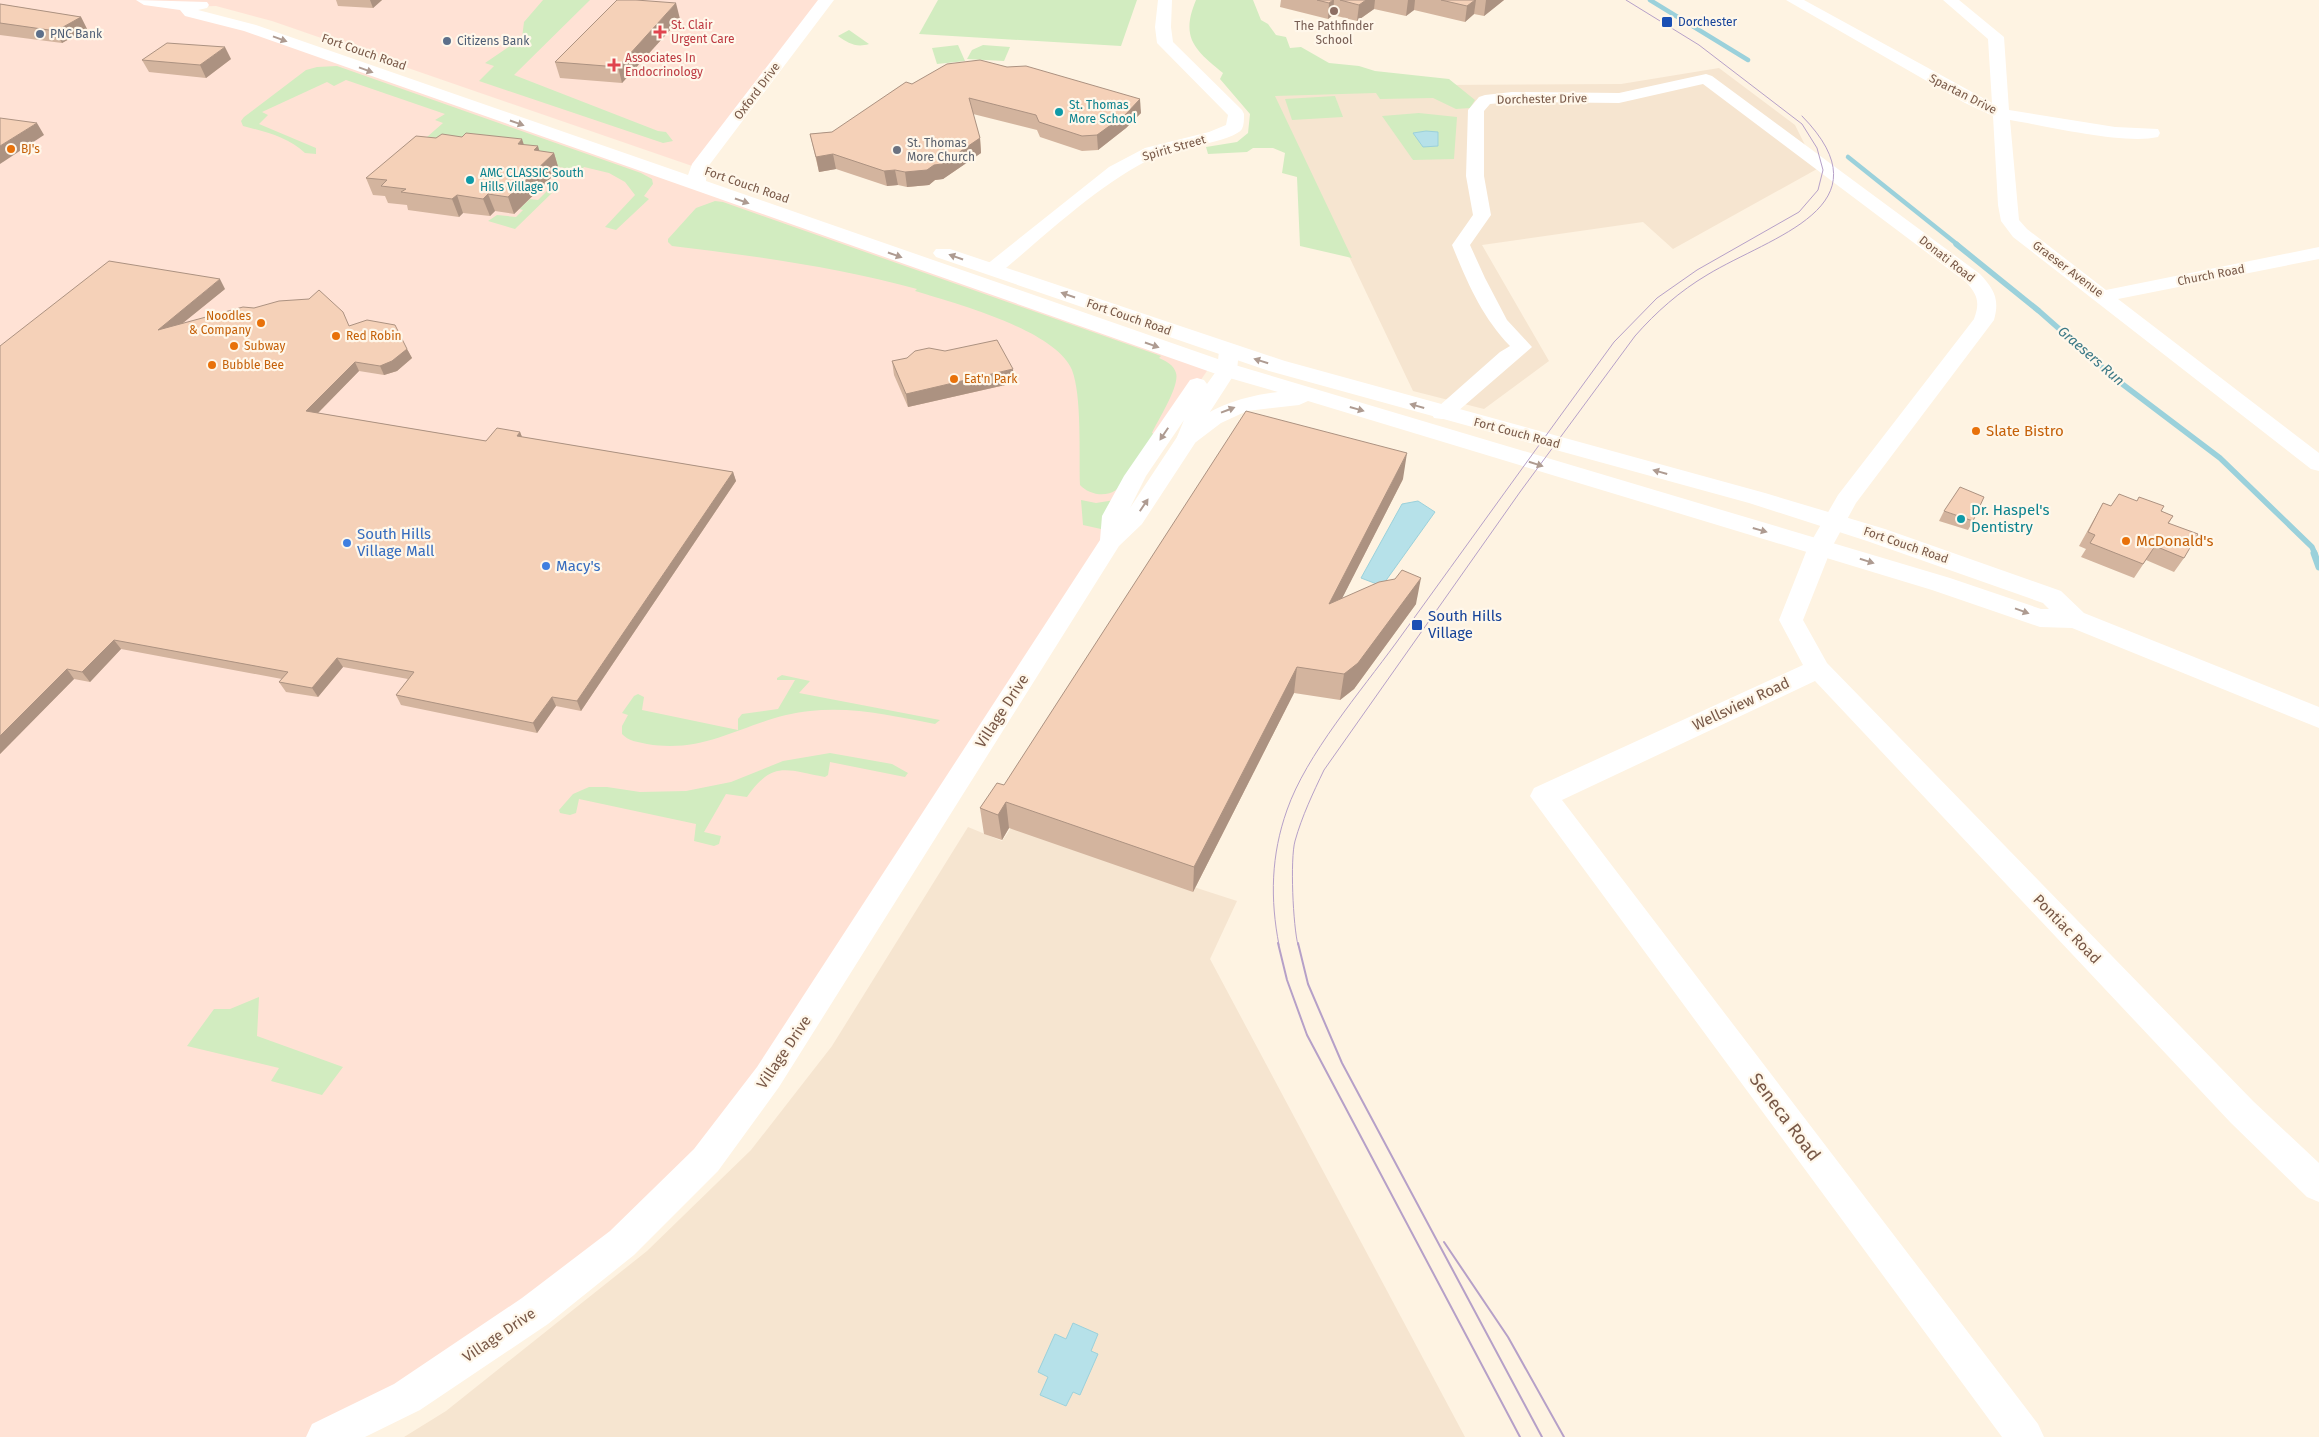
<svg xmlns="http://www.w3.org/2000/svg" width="2319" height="1437" viewBox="0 0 2319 1437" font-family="'Fira Sans',sans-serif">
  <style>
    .residential { fill: #f6e5d0 }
    .commercial { fill: #ffe2d5 }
    .green { fill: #d2ecc0 }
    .water { fill: #b6e1e9; stroke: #9bd1db }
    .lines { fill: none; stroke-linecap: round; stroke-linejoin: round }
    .stream-far2 { stroke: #9bd1db; stroke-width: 4.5 }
    .stream-far1 { stroke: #9bd1db; stroke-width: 5.5 }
    .stream { stroke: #9bd1db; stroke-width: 7 }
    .minor { fill: #fff; fill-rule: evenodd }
    .tertiary { fill: #fff; fill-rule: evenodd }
    .tram-far1 { stroke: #b6a0c8; stroke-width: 1 }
    .tram { stroke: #b6a0c8; stroke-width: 2 }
    .wall { fill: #d3b49e }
    .shaded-wall { fill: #ac9281 }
    .building { fill: #f5d1b8; stroke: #ac9281 }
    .oneway { fill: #ae9b91 }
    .education-dot { fill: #8d6e63; stroke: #fff7ea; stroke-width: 2 }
    .transit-dot { fill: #1a4fb4; stroke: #fff7ea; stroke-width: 2 }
    .health-dot { fill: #e0444e; stroke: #fff7ea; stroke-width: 2 }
    .service-dot { fill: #5c6f8a; stroke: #fff7ea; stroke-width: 2 }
    .culture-dot { fill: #0f9aa8; stroke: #fff7ea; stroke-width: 2 }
    .food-dot { fill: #e8710a; stroke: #fff7ea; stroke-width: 2 }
    .worship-dot { fill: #6b7280; stroke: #fff7ea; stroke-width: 2 }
    .shop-dot { fill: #3f7fe0; stroke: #fff7ea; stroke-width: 2 }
    .labels { text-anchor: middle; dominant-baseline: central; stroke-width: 4.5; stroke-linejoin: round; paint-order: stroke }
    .far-transit-label { font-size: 12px; fill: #164399; stroke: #fff7ea; text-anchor: start }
    .far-health-label { font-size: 12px; fill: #be3a42; stroke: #fff7ea; text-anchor: start }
    .far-education-label { font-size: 12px; fill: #785e54; stroke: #fff7ea }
    .far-service-label { font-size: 12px; fill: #4e5e75; stroke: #fff7ea; text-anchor: start }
    .far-street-label { font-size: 12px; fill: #785847; stroke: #fff7ea }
    .far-culture-label { font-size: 12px; fill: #0d838f; stroke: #fff7ea; text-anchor: start }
    .far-worship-label { font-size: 12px; fill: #5b616d; stroke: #fff7ea; text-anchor: start }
    .far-food-label { font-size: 12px; fill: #c56008; stroke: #fff7ea; text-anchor: start }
    .far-water-label { font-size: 14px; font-style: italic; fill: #3c7986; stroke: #fff7ea }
    .food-label { font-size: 15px; fill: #c56008; stroke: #fff7ea; text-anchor: start }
    .culture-label { font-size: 15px; fill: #0d838f; stroke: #fff7ea; text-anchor: start }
    .shop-label { font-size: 15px; fill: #366cbe; stroke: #fff7ea; text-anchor: start }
    .transit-label { font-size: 15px; fill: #164399; stroke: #fff7ea; text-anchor: start }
    .street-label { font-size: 15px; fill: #785847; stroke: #fff7ea }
    .near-street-label { font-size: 18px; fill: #785847; stroke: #fff7ea }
  </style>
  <rect width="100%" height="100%" fill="#fef3e2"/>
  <g class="residential">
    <polygon points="1719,68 1795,125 1817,169 1673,249 1643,222 1482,245 1549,361 1484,409 1413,391 1268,86 1621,84"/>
    <polygon points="968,827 1002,841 1011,828 1237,901 1210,959 1465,1437 404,1437 446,1411 647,1251 751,1150 832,1046"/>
  </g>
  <polygon class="commercial" points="0,0 826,0 698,168 272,21 216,6 185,7 1211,365 1171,424 1111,541 859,937 622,1243 325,1437 0,1437"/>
  <g class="green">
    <polygon points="543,0 590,0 514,75 658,131 666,132 673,141 663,143 479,81 494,66 485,63 522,38 524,22"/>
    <polygon points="938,0 1137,0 1121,46 919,34"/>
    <path d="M 1196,0 L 1253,0 L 1261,20 L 1268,24 L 1276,35 L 1286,37 L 1290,48 L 1301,47 L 1329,63 L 1359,66 L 1375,71 L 1449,79 L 1475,100 L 1470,108 L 1456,109 L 1433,98 L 1380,99 L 1376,93 L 1275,96 L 1352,258 L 1300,246 L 1297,177 L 1282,173 L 1285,153 L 1273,148 L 1253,148 L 1247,152 L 1208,154 L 1206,147 L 1237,142 L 1248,133 L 1250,114 L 1220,79 L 1223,73 C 1195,50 1180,38 1196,0 Z"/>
    <path d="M 849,30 L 869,44 C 856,48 848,43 838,36 Z"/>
    <polygon points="958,45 965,61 937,64 932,48"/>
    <polygon points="983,45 1010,47 1004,61 967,59 972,50"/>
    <path d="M 337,66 L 641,173 L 652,179 L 653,184 L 644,196 L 649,199 L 616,230 L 605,227 L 635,195 L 625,182 L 609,173 L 584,167 L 580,171 C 528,163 479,142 427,137 L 443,123 L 435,120 L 445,114 L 346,80 L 334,86 L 327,82 L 262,112 L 268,115 L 259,124 L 316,148 L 316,154 L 305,153 C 288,137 266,132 243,126 L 241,121 L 244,117 L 306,70 L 317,67 Z"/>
    <polygon points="1335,96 1343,117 1292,120 1285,99"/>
    <polygon points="1419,113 1457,117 1454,159 1413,160 1382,116"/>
    <polygon points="550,188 556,189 515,229 488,221 497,215 516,217 523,210 519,209 530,199 538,200"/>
    <path d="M 715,201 L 723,202 L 1161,356 L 1159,358 C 1166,361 1174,365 1176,373 C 1180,386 1158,420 1152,433 L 1156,435 C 1148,446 1124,484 1116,490 C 1105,498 1088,494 1080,485 C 1079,455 1082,396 1072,370 C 1056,330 954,303 915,291 L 917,289 C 836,267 755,256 672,246 L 668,242 L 668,239 L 696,208 Z"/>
    <polygon points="1121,499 1101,529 1083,525 1081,500 1096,503"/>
    <path d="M 782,675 L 810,681 L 799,693 L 940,720 L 935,724 C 894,716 852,706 810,711 C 749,717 711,755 647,744 C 638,742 628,741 622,734 L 622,726 L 628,715 L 622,713 L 634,696 L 638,694 L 644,697 L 642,710 L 738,730 L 738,719 L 742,714 L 778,709 L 795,680 L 777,680 L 777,678 Z"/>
    <path d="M 830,753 L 892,764 L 908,773 L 905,777 L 830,762 L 828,775 L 825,777 C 786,770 773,760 747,797 L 726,794 L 704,832 L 721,836 L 719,844 L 714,846 L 694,841 L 696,824 L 579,799 L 576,813 L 570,815 L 560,813 L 559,810 L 573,794 L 589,787 L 607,787 L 640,792 L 686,791 L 731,782 L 783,761 Z"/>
    <polygon points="259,997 257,1036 343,1067 322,1095 271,1081 279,1068 187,1046 214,1009 230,1009"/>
  </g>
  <g class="water">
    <polygon points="1426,131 1438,132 1438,146 1423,147 1413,133"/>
    <polygon points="1418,501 1435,512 1382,586 1361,578 1402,504"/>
    <polygon points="1073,1323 1098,1334 1091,1351 1098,1354 1080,1395 1073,1392 1066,1406 1040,1395 1048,1377 1038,1372 1055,1334 1066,1339"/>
  </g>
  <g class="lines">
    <g class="stream-far2">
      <polyline points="1650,0 1748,60"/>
      <polyline points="1848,157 1958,245"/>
    </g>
    <polyline class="stream-far1" points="1956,244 2039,311 2117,380 2220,458 2312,547 2315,554"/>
    <polyline class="stream" points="2314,553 2319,567"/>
    <g class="minor">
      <path d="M 1158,0 L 1172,0 L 1171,27 L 1173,42 L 1242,110 L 1244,114 C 1244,119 1244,125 1242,129 C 1235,141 1171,150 1155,157 C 1102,181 1046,235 1000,273 L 986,273 L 983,269 L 986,265 L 1109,167 L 1145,148 L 1209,132 L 1226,125 L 1228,115 L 1157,43 L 1155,27 Z"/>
      <path d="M 1786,0 L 1804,0 L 1992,103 L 1988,39 L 1943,0 L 1959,0 L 2004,37 L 2009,110 L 2115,127 L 2158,129 L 2160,133 L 2158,137 C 2124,145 2047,126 2010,120 L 2019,220 L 2027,229 L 2106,290 L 2319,247 L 2319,259 L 2118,299 L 2319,453 L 2319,471 L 2311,469 L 2013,237 L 2001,221 L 1998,205 L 1993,116 L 1965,103 Z"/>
      <path d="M 1706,74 L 1712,76 L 1980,274 C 1994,289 2000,299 1994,320 L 1856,503 L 1832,547 L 1803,620 L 1827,663 L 2253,1101 L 2319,1163 L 2319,1202 L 2307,1197 L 2231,1123 L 1815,681 L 1562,800 L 2038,1424 L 2044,1437 L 2002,1437 L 1530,796 L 1534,788 L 1803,665 L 1779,620 L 1808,547 L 1838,495 L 1974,319 C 1980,303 1978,295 1966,282 L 1703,84 L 1619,103 L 1512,102 L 1490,104 L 1484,111 L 1484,176 L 1491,215 L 1470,245 L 1485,278 L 1507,320 L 1532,347 L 1450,418 L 1442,419 L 1434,418 L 1431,413 L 1500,352 L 1510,346 C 1482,317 1467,282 1452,245 L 1473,215 L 1466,176 L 1468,110 L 1479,97 L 1485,95 L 1512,92 L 1619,93 Z"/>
      <path d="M 1229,345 L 1236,347 L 1239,351 L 1237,370 L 1206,418 L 1199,437 L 1142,524 L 1119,546 L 779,1087 L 718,1171 L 634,1255 L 548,1324 L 420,1410 L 365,1437 L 306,1437 L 312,1424 L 394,1384 L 522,1298 L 610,1231 L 694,1149 L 757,1067 L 1100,540 L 1102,516 L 1124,476 L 1190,380 L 1197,378 L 1204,380 L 1207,384 L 1217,370 L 1219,351 L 1222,347 ZM 1184,420 L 1177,437 L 1130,508 L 1146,476 Z"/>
    </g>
    <path class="tertiary" d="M 136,0 L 207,2 L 209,5 L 207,8 L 198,10 L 256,25 L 688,175 L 692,164 L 818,0 L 834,0 L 707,168 L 706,181 L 1235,365 L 1950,578 L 2041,609 L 2049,609 L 2043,603 L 1867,541 L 1749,503 L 1269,371 L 936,257 L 933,253 L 936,249 L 950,249 L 1285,361 L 1765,493 L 1885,529 L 2061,591 L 2084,613 L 2319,707 L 2319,728 L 2072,628 L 2040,627 L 2031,624 L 1932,590 L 1308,401 L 1299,405 L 1247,411 L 1221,423 L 1196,442 L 1188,444 L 1180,442 L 1177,437 L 1180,432 C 1209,408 1241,396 1278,392 L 1219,375 L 244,31 L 185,16 L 180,10 L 144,5 Z"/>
    <g class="tram-far1">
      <path d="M 1279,945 C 1270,899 1271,855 1287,810 C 1306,755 1361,691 1396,643 C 1469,542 1541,442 1614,342 L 1657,298 L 1697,270 L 1799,212 L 1818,190 L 1823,170 L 1817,148 L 1802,124 L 1699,45 L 1626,0"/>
      <path d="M 1298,945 C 1293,926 1290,859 1295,841 C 1302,816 1313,793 1324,770 L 1520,492 L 1635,336 C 1656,312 1680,291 1707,275 C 1771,236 1891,207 1802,116"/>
    </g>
    <g class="tram">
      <polyline points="1278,943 1287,980 1307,1035 1520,1437"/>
      <polyline points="1298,943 1308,984 1342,1063 1542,1437"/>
      <polyline points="1444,1242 1508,1337 1564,1437"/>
    </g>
  </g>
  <g class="wall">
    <polygon points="336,0 382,0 373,8 338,6"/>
    <polygon points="1281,0 1504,0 1484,16 1474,14 1465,22 1414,10 1406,16 1374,9 1357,21 1333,15 1328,19 1280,7"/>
    <polygon points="0,4 81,17 87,29 62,43 0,35"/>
    <polygon points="680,19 622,83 560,78 555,62"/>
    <polygon points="231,59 206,78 149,72 142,60"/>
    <polygon points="912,84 1141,113 1126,128 1098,150 1082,151 1040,137 1037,130 973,114 980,138 981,153 943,179 935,180 929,185 907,187 898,185 887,186 836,169 819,172 810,134 832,132"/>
    <polygon points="524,145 539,151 554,153 559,170 514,214 495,211 490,216 463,213 459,217 408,210 407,205 388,203 385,196 373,195 366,178"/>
    <polygon points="225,289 183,323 349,326 407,349 412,358 397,371 384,375 359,371 318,413 486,441 520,432 522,437 733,472 736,481 581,711 556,706 537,733 401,705 396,695 408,679 343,667 318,697 286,692 279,682 282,679 121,649 90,682 74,679 0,754 0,346"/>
    <polygon points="892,361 1014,383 908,407 894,375"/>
    <polygon points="1403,479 1342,598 1416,604 1354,689 1340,700 1294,693 1193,892 1009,828 1002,840 984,834 980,808"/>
    <polygon points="2103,503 2111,506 2161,511 2173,516 2169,523 2184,558 2174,572 2146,560 2134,578 2081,557 2086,549 2079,546"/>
    <polygon points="1944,511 1973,521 1968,530 1939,521"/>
  </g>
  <g class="shaded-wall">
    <polygon points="370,0 382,0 373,8"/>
    <polygon points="1333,0 1334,0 1333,15 1328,19 1329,3"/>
    <polygon points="1366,0 1375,0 1374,9 1357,21 1359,5"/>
    <polygon points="1408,0 1415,0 1414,10 1406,16"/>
    <polygon points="1475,0 1476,0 1474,14 1465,22 1467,6"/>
    <polygon points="1486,0 1504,0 1484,16"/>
    <polygon points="676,3 680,19 622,83 618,67"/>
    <polygon points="81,17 87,29 62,43 56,31"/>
    <polygon points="225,47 231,59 206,78 200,65"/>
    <polygon points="1140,99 1141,113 1126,128 1098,150 1097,135"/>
    <polygon points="37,123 44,135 0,164 0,146"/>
    <polygon points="980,138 981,153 943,179 935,180 929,185 907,187 905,172 934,165"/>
    <polygon points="522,139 528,157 518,144"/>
    <polygon points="538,146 543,163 554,153 559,170 514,214 508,197 534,150"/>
    <polygon points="833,154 836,169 819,172 816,157"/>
    <polygon points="895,170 898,185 887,186 884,171"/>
    <polygon points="488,194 495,211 490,216 483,199"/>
    <polygon points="457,195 463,213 459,217 452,199"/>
    <polygon points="220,279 225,289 163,339 158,330"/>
    <polygon points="407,349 412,358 397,371 384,375 380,366"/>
    <polygon points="355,362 359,371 311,420 306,411"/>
    <polygon points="1013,369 1014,383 908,407 906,394"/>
    <polygon points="520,432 524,442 517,436"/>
    <polygon points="1407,453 1403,479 1326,630 1329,604"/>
    <polygon points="733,472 736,481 581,711 577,701"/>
    <polygon points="1421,578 1416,604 1354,689 1340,700 1344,674"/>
    <polygon points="114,640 121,649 90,682 82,672"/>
    <polygon points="337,658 343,667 318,697 312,688"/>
    <polygon points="1297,667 1294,693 1193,892 1194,867"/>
    <polygon points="67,669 74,679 0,754 0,736"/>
    <polygon points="552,697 556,706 537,733 533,723"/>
    <polygon points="1006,802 1009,828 1002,840 998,815"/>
  </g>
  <g class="building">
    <polygon points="617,0 636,0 676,3 618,67 555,62"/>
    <polygon points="1317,0 1333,0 1329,3"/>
    <polygon points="1340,0 1366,0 1359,5"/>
    <polygon points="1441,0 1475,0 1467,6"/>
    <polygon points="0,4 81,17 56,31 0,23"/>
    <polygon points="167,43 225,47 200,65 142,60"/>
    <polygon points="980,60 1007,67 1026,66 1140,99 1126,114 1097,135 1082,136 1039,122 1036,115 969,98 980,138 942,164 934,165 927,170 905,172 895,170 884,171 833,154 816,157 810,134 832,132 906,82 912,84 947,64"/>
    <polygon points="0,118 37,123 0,146"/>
    <polygon points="466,133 522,139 518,144 538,146 534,150 554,153 508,197 488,194 483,199 457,195 452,199 401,192 406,189 381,186 387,180 366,178 416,136 436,138 442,134 462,137"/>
    <polygon points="109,261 220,279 158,330 243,307 254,308 279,301 309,299 319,290 343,312 349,326 367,320 395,325 407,349 392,361 380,366 355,362 306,411 486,441 497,428 520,432 517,436 733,472 577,701 552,697 533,723 396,695 414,672 337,658 312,688 279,682 288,672 114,640 82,672 67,669 0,736 0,346"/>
    <polygon points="997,340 1013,369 906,394 892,361 907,358 915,351 929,348 945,351"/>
    <polygon points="1246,411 1407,453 1329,604 1379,582 1395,579 1402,570 1421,578 1358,663 1344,674 1297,667 1194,867 1006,802 998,815 980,808 997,783 1004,785"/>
    <polygon points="1960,487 1984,497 1973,521 1944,511"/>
    <polygon points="2119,494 2137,501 2139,497 2164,506 2161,511 2173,516 2168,523 2198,534 2184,558 2155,546 2143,564 2090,543 2095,535 2088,532 2103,503 2111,506"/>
  </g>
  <defs><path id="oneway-solid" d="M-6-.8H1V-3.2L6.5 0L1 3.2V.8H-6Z" transform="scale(1.25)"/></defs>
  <g class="oneway">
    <use href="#oneway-solid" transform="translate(280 39) rotate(20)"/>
    <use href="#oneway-solid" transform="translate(366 70) rotate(20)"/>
    <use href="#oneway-solid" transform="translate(517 123) rotate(19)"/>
    <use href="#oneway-solid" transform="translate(742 201) rotate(19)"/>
    <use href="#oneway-solid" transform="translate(895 255) rotate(19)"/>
    <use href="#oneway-solid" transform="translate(956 257) rotate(-161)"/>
    <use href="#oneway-solid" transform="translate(1068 295) rotate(-161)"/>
    <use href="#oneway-solid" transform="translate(1152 345) rotate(19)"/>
    <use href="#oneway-solid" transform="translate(1261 361) rotate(-163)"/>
    <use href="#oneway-solid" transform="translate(1417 406) rotate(-164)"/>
    <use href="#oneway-solid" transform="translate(1357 409) rotate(16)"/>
    <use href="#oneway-solid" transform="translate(1228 410) rotate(-21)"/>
    <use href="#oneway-solid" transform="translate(1164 434) rotate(124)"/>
    <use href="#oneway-solid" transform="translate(1536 464) rotate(17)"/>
    <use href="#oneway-solid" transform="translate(1660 472) rotate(-164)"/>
    <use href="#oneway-solid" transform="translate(1144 505) rotate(-56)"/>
    <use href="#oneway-solid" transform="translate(1760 530) rotate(16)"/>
    <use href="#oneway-solid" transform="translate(1867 561) rotate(17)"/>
    <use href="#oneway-solid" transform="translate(2022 611) rotate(20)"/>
  </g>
  <circle class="education-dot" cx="1334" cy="11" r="5"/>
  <g class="transit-dot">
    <rect x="1661" y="16" width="12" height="12" rx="2.5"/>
    <rect x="1411" y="619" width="12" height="12" rx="2.5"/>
  </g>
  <g class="health-dot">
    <path d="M657.5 24.5h5v5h5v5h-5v5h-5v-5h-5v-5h5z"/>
    <path d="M611.5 57.5h5v5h5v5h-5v5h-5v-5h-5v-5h5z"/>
  </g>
  <g class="service-dot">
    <circle cx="40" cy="34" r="5"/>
    <circle cx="447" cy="41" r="5"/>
  </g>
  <g class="culture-dot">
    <circle cx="1059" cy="112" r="5"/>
    <circle cx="470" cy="180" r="5"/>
    <circle cx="1961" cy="519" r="5"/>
  </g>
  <g class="food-dot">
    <circle cx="11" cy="149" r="5"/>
    <circle cx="261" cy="323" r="5"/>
    <circle cx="336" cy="336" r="5"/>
    <circle cx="234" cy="346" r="5"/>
    <circle cx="212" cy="365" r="5"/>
    <circle cx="954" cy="379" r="5"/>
    <circle cx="1976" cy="431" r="5"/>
    <circle cx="2126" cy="541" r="5"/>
  </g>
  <circle class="worship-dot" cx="897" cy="150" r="5"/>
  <g class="shop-dot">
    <circle cx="347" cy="543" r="5"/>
    <circle cx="546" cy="566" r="5"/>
  </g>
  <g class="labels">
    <g class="far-transit-label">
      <text x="1678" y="22">Dorchester</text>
    </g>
    <g class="far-health-label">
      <text x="671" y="25">St. Clair<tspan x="671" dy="14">Urgent Care</tspan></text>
      <text x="625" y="58">Associates In<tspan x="625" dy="14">Endocrinology</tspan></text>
    </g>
    <g class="far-education-label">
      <text x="1334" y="26">The Pathfinder<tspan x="1334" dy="14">School</tspan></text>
    </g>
    <g class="far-service-label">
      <text x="50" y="34">PNC Bank</text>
      <text x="457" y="41">Citizens Bank</text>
    </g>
    <g class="far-street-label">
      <text transform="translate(364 52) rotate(19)">Fort Couch Road</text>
      <text transform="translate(757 91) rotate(-53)">Oxford Drive</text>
      <text transform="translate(1963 94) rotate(27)">Spartan Drive</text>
      <text transform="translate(1542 99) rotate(-1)">Dorchester Drive</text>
      <text transform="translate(1174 148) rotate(-16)">Spirit Street</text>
      <text transform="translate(747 185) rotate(19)">Fort Couch Road</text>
      <text transform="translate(1947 259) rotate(38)">Donati Road</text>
      <text transform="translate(2068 269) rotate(37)">Graeser Avenue</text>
      <text transform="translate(2211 275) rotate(-11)">Church Road</text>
      <text transform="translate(1129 317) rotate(19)">Fort Couch Road</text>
      <text transform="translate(1517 433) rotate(15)">Fort Couch Road</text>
      <text transform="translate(1906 545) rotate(19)">Fort Couch Road</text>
    </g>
    <g class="far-culture-label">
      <text x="1069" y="105">St. Thomas<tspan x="1069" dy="14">More School</tspan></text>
      <text x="480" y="173">AMC CLASSIC South<tspan x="480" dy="14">Hills Village 10</tspan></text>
    </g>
    <g class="far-worship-label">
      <text x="907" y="143">St. Thomas<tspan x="907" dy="14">More Church</tspan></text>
    </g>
    <g class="far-food-label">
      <text x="21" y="149">BJ's</text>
      <text x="251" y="316" text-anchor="end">Noodles<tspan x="251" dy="14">&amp; Company</tspan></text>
      <text x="346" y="336">Red Robin</text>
      <text x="244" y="346">Subway</text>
      <text x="222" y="365">Bubble Bee</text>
      <text x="964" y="379">Eat'n Park</text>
    </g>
    <g class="far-water-label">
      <text transform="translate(2091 356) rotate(41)">Graesers Run</text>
    </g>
    <g class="food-label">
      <text x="1986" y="431">Slate Bistro</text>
      <text x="2136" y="541">McDonald's</text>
    </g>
    <g class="culture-label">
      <text x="1971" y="510">Dr. Haspel's<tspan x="1971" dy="17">Dentistry</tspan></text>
    </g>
    <g class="shop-label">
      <text x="357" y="534">South Hills<tspan x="357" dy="17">Village Mall</tspan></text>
      <text x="556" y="566">Macy's</text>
    </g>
    <g class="transit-label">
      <text x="1428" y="616">South Hills<tspan x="1428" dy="17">Village</tspan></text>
    </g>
    <g class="street-label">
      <text transform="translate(1741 704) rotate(-25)">Wellsview Road</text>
      <text transform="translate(1002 711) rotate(-57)">Village Drive</text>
      <text transform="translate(2067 929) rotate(46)">Pontiac Road</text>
      <text transform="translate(784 1052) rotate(-56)">Village Drive</text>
      <text transform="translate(499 1335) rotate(-34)">Village Drive</text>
    </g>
    <g class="near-street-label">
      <text transform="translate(1785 1117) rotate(53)">Seneca Road</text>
    </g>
  </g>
</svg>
